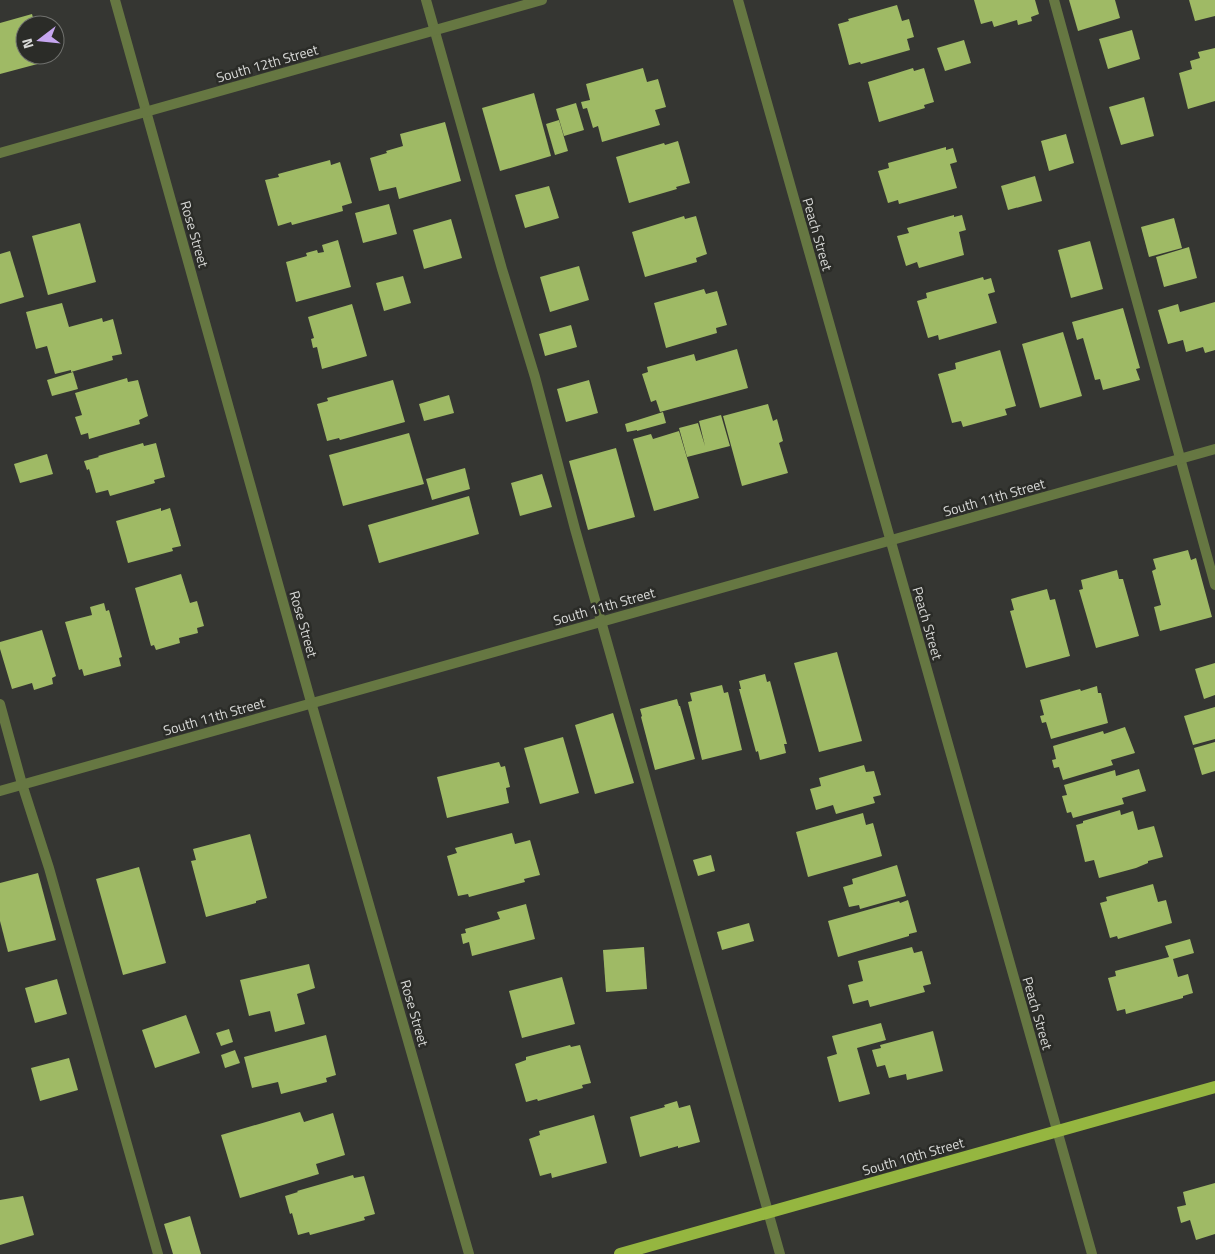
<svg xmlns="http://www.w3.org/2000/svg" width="1215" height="1254" viewBox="0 0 1215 1254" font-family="'Titillium Web',sans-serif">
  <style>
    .building { fill: #9fba65 }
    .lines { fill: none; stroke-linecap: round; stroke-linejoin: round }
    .service { stroke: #667742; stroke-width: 10 }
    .minor { stroke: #667742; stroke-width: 10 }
    .primary { stroke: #95b640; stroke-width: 12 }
    .labels { text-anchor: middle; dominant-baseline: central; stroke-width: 5; stroke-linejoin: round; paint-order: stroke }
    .street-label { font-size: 14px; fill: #d8d9d7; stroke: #2b2c28 }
  </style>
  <rect width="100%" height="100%" fill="#353632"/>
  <g class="building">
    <polygon points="974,0 1035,0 1039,14 1031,17 1032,21 1018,25 1017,20 994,27 992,21 981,24"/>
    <polygon points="1069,0 1115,0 1120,18 1078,31"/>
    <polygon points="1189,0 1215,0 1215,16 1195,21"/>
    <polygon points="897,5 902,21 909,19 914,37 907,39 910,50 861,64 860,62 849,65 838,24 849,21 848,19"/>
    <polygon points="32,14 35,25 25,25 25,55 43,55 45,62 0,74 0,23"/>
    <polygon points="1132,30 1140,59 1108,69 1099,39"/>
    <polygon points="964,40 971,63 945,71 937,48"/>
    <polygon points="1215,48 1215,101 1188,109 1179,73 1192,69 1190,61 1200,58 1198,52"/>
    <polygon points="643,68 647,82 658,79 666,107 655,110 660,125 602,142 598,126 593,128 587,108 583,109 581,102 590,100 586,84"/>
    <polygon points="913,68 914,71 924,68 934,102 924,105 925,108 879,122 868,82"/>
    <polygon points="534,93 551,156 500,171 482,108"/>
    <polygon points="1144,97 1154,136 1121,145 1109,107"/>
    <polygon points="576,103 584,130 564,136 556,109"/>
    <polygon points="559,120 568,151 555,155 546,124"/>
    <polygon points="445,122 461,181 399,199 396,187 379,191 370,158 387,153 386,151 403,146 400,134"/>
    <polygon points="1066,134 1074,163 1049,171 1041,141"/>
    <polygon points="678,141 690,183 676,187 677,189 629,203 616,157 664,143 665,145"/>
    <polygon points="946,147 946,150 953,148 957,162 950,164 957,188 899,204 898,200 888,203 878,171 889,168 888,163"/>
    <polygon points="330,160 331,165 340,162 352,203 342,206 343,211 292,225 291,222 278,226 265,180 279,177 278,174"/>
    <polygon points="1035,176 1042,201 1008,210 1001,186"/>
    <polygon points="549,186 559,218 525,228 515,195"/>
    <polygon points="389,204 397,234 363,243 355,213"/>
    <polygon points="954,215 954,217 962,215 966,230 959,232 964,255 919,268 917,262 906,266 897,236 909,233 907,228"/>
    <polygon points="684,216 685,219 696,216 707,254 696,258 697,262 645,277 632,232"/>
    <polygon points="1174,218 1182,248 1149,257 1141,227"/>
    <polygon points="451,219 462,258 424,269 413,230"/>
    <polygon points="80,223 96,282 48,295 32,236"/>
    <polygon points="338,240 351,287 296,302 286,262 307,256 306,253 317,250 318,253 324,252 322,245"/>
    <polygon points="1090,241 1103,289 1071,298 1058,250"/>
    <polygon points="1189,247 1197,278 1164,287 1156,257"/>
    <polygon points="10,251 24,297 0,304 0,254"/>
    <polygon points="579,266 589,300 550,312 540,277"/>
    <polygon points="403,276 411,303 384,311 376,283"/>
    <polygon points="983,277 984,280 991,278 995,292 988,294 997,323 939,340 938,335 928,338 917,301 927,298 926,293"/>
    <polygon points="704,289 706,294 717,291 727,325 716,328 717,333 666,348 654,303"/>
    <polygon points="1215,302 1215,350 1205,353 1203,347 1186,352 1183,340 1168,344 1158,310 1178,304 1180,312"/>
    <polygon points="62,303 69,327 102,318 103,322 113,319 122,354 112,356 113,360 71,372 71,370 55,374 47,346 36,349 26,312"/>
    <polygon points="352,304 367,356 322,369 317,347 313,348 311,339 314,338 308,317"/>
    <polygon points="1123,308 1140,368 1136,369 1140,380 1103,390 1100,379 1095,380 1083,338 1077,340 1072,322"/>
    <polygon points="571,325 577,347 545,356 539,334"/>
    <polygon points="1063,332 1082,396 1040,408 1022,344"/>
    <polygon points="737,349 748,388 660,412 656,400 651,402 642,374 648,372 647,367 694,354 696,361"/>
    <polygon points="1000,350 1016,406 1005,409 1007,415 963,427 961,421 952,423 938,374 956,369 955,363"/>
    <polygon points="73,372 78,389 52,396 47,380"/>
    <polygon points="127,378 128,382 138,380 148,416 139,420 140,424 89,439 88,433 81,435 75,417 82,415 75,393"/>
    <polygon points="393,380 405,422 340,440 339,438 327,441 317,404 328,401 327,398"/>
    <polygon points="589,380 598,413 566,422 557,389"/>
    <polygon points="449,395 454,413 424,421 419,404"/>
    <polygon points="768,404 773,421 777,419 783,441 779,443 788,473 742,486 723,416"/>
    <polygon points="663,412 666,423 637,431 637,430 627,432 625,424"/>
    <polygon points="721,415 730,446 687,457 679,428 698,423 705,446 699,421"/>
    <polygon points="679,431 699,498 654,511 633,439 651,434 653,439"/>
    <polygon points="409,433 424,484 343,506 329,455"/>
    <polygon points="143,443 144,446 156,443 165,477 154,480 155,483 110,496 108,490 96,493 89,469 87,470 84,461 99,457 98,456"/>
    <polygon points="616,448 635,517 588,530 569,461"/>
    <polygon points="47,454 53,474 20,483 14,464"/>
    <polygon points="465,468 470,489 432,500 426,479"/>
    <polygon points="542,474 552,507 520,516 511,483"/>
    <polygon points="469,496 479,534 379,563 368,525"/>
    <polygon points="161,508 161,511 170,508 181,546 172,548 173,551 128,563 116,521"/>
    <polygon points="1188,550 1191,560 1196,558 1212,617 1160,631 1154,607 1161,605 1152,571 1156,569 1153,559"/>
    <polygon points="1117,570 1119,579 1123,579 1139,636 1096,648 1079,590 1083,589 1081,580"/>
    <polygon points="181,574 190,603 197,601 204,626 197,628 198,633 179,638 180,643 156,650 154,645 151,646 135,588"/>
    <polygon points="1047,589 1050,600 1055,599 1070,656 1026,668 1010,611 1014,610 1011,599"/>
    <polygon points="104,603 106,611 109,610 122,657 119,658 121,666 84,676 82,669 79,670 65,622 92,615 90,607"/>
    <polygon points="42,630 56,676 52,678 53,684 34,690 32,683 12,689 0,649 0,642"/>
    <polygon points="837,652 862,741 819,752 794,663"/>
    <polygon points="1215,663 1215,695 1204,699 1195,669"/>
    <polygon points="765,674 767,682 770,681 787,744 784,744 786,753 760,760 758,751 756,752 739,689 741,689 739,681"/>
    <polygon points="722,685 724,693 728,692 742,750 702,760 688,702 692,701 690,693"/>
    <polygon points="1097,686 1098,693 1101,693 1108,723 1051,739 1046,722 1042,723 1040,716 1044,715 1040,700 1080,689 1081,691"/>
    <polygon points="677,699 679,706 680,706 695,759 655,770 641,717 642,716 640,709"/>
    <polygon points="1215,707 1215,739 1193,745 1184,716"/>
    <polygon points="613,713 634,783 595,794 575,725"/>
    <polygon points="1125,727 1135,753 1111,760 1113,765 1063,780 1059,767 1054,768 1052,760 1056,759 1053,746 1103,731 1104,734"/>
    <polygon points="563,737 579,793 540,804 524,748"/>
    <polygon points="1215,742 1215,771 1202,775 1194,748"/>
    <polygon points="499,762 501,767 505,766 510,787 506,788 509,803 447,818 437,777"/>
    <polygon points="864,765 866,772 874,771 881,795 873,797 875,803 836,814 833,805 816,810 810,789 821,786 819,778"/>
    <polygon points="1139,769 1146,791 1122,798 1124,804 1073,818 1071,812 1067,813 1062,796 1067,795 1064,785 1115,770 1116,776"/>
    <polygon points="1120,810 1121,815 1133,811 1138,830 1154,826 1163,857 1148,861 1148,863 1136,868 1099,878 1094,860 1085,862 1076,825 1083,823 1083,821"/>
    <polygon points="863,813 866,825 873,823 882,856 808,877 796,832"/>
    <polygon points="512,833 515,844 530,840 540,875 524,879 525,882 469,897 468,894 458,896 447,856 457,853 455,848"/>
    <polygon points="250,834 267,898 256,901 256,903 206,917 191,861 196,860 193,849"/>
    <polygon points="711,855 715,871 698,876 693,860"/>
    <polygon points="897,865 906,896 860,909 859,905 849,907 843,887 853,884 852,879"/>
    <polygon points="139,867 166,963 123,975 96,879"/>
    <polygon points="38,873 56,940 8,952 0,921 0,883"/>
    <polygon points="1153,884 1158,902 1166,900 1172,923 1118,939 1117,936 1110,938 1100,903 1107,901 1106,897"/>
    <polygon points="908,900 917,932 909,934 909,936 838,957 828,921 899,901 900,903"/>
    <polygon points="526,904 535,939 472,956 469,942 463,944 461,934 466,933 465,929 500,919 497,912"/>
    <polygon points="749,923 754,941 722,950 717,932"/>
    <polygon points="1190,939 1194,953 1173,959 1178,977 1188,974 1193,993 1183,996 1183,998 1126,1014 1125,1009 1117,1011 1108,978 1116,976 1115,971 1169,957 1165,946"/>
    <polygon points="644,947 647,989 606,992 603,950"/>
    <polygon points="912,947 914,953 922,951 931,984 923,986 925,992 870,1007 868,1000 853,1004 848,985 863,981 858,961"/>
    <polygon points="309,964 315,988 297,994 305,1024 275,1032 270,1011 249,1016 240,980"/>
    <polygon points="562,977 575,1024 522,1038 509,991"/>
    <polygon points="57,979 67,1014 35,1023 25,988"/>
    <polygon points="186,1015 200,1053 155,1068 142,1030"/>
    <polygon points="881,1023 886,1040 857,1048 870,1094 839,1102 827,1057 837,1054 832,1036"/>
    <polygon points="229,1029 233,1042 221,1046 216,1033"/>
    <polygon points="933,1031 943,1071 907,1080 906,1074 889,1078 885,1065 877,1067 872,1050 881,1048 880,1045"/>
    <polygon points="326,1035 336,1075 326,1078 327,1082 281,1094 278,1082 252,1088 244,1057"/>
    <polygon points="570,1045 571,1047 580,1045 591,1083 582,1085 583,1088 538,1101 537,1099 526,1102 515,1064 526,1060 526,1057"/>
    <polygon points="235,1050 240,1063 225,1068 221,1055"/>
    <polygon points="69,1058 78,1090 40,1101 31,1068"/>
    <polygon points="677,1101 679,1108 690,1105 700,1142 678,1148 678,1146 640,1157 630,1117 665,1107 664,1105"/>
    <polygon points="300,1112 304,1122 333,1113 345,1155 316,1164 319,1174 240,1198 221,1135"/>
    <polygon points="594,1115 607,1163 552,1178 551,1173 540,1176 529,1139 540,1135 539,1131"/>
    <polygon points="353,1175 354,1178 364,1176 375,1214 364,1217 365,1220 310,1235 309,1232 298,1235 292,1213 290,1214 285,1196 298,1192 297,1191"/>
    <polygon points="1215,1183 1215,1234 1196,1240 1190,1220 1181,1223 1177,1207 1186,1205 1183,1192"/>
    <polygon points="23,1196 34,1235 0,1245 0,1200"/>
    <polygon points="190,1216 201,1254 173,1254 164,1224"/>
  </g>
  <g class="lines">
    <g class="service">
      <polyline points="426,0 502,269 535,377 575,529 780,1254"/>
      <polyline points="1054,0 1215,585"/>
      <polyline points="0,704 22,784 49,868 158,1254"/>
    </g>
    <g class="minor">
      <polyline points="115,0 311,702 469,1254"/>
      <polyline points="738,0 1092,1254"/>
      <polyline points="0,153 542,0"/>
      <polyline points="0,791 1215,449"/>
    </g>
    <polyline class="primary" points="620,1254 1215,1087"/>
  </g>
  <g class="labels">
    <g class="street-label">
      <text transform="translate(267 63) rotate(-16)">South 12th Street</text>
      <text transform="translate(195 234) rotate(74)">Rose Street</text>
      <text transform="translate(818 234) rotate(74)">Peach Street</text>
      <text transform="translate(994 497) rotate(-16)">South 11th Street</text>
      <text transform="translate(604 606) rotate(-16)">South 11th Street</text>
      <text transform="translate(928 623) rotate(74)">Peach Street</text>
      <text transform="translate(304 624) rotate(74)">Rose Street</text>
      <text transform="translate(214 716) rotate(-16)">South 11th Street</text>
      <text transform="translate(415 1013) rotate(74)">Rose Street</text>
      <text transform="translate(1038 1013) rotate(74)">Peach Street</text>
      <text transform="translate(913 1156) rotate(-16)">South 10th Street</text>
    </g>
  </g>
  <g transform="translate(40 40) rotate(254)"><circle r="24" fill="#2b2c28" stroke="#70716e"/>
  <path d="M0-4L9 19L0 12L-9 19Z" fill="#c6a6f0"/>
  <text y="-8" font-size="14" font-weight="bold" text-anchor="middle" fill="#d8d9d7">N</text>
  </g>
</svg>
